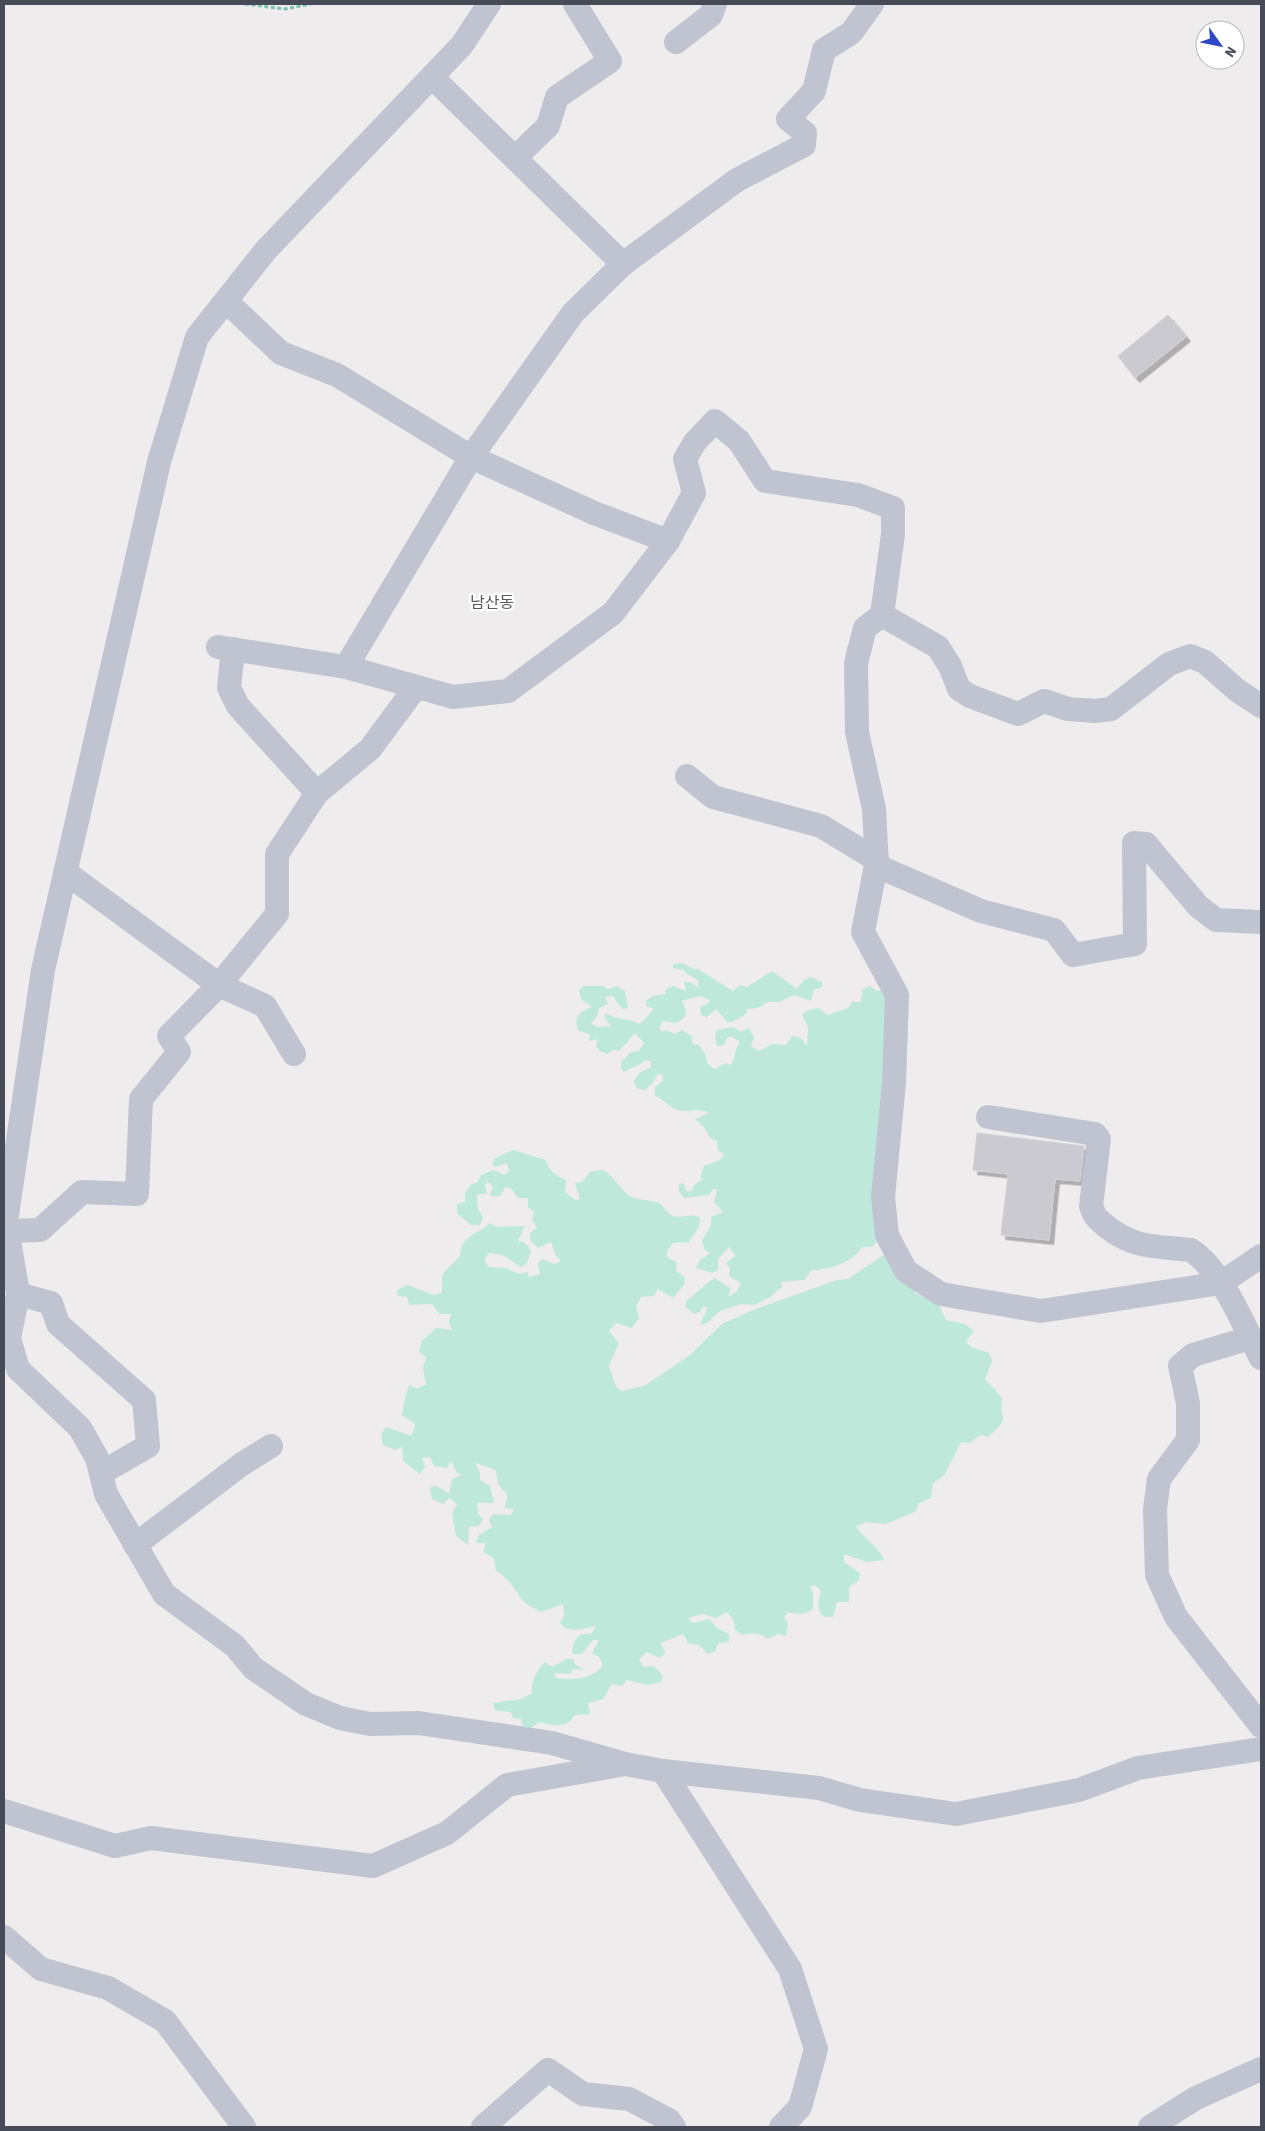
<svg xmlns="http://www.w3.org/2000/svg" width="1265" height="2131" viewBox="0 0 1265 2131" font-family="'Source Sans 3','Noto Sans KR',sans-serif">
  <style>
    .green { fill: #bee8da }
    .building { fill: #cacad0; stroke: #d0d0d7; filter: url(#shadow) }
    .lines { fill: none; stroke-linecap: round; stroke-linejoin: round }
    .path { stroke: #7ac2b2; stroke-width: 3; stroke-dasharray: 4 2.5; stroke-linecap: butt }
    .minor { stroke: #c0c4d0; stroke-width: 24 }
    .labels { text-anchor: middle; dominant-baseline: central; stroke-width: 4.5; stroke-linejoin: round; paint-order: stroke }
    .quarter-label { font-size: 16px; fill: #595a60; stroke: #fff }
  </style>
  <defs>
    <filter id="shadow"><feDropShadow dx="4.5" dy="4.5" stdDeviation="0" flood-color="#0004"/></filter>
  </defs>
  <rect width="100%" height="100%" fill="#eeecec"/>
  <g class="green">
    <path d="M 683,963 L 693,969 L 698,969 L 733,991 L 740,985 L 747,987 L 772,971 L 797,989 L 803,981 L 810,977 L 822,982 L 822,987 L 814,990 L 811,1001 L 794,995 L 779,1002 L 768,1002 L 758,1008 L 748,1009 L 746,1014 L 732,1022 L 727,1022 L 716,1009 L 707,1017 L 701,1015 L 700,1008 L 711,1001 L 700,996 L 682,1001 L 686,1010 L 685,1017 L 676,1023 L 663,1021 L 659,1028 L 662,1032 L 666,1030 L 675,1034 L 682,1030 L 692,1036 L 693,1045 L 699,1045 L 706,1056 L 707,1063 L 714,1069 L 726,1063 L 731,1065 C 736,1057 734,1050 740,1042 L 731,1036 L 726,1039 L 724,1045 L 717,1046 L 715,1037 L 717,1030 L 733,1027 L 741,1032 L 749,1028 L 754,1038 L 751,1046 L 759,1051 L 772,1044 L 786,1045 L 792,1036 L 801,1038 L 807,1046 L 808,1027 L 802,1015 L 806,1011 L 818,1008 L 828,1015 L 848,1008 L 852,1002 L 861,1002 L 862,990 L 870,986 L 877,991 L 883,990 L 891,995 L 882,1242 L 877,1242 L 872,1247 L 862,1247 C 853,1262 830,1270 812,1270 L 804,1280 L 781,1282 L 782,1287 L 769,1298 L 754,1305 L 741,1304 L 720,1311 L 707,1323 L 700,1325 L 708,1307 L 703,1307 L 700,1312 L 694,1314 L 685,1306 L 687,1300 C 698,1293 704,1284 715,1278 L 731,1289 L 728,1297 L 737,1291 L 741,1283 L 729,1276 L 730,1268 L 726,1263 L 735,1256 L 729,1247 L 718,1259 L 718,1270 L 712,1273 L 696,1268 L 700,1260 L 710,1253 L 705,1250 L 702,1241 L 711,1225 L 711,1217 L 723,1212 L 714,1202 L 717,1190 L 713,1189 L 709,1195 L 684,1198 L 679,1191 L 679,1184 L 684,1183 L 686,1191 L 691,1191 L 695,1184 L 704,1179 L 700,1178 L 704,1166 L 720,1160 L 724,1154 L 718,1150 L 717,1141 L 710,1138 L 704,1127 L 695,1119 L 709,1113 C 699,1107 689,1113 678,1110 C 668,1107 664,1099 655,1096 L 655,1087 L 663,1081 L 662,1074 L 658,1074 L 652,1084 L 645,1090 L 637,1088 L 634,1081 L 639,1073 L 651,1068 L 651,1061 L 645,1060 C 640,1067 631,1066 625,1072 L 621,1070 L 621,1062 L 630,1053 L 639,1051 L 644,1043 L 635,1033 L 619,1051 L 614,1050 L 607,1054 L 600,1051 L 596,1046 L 598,1039 L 589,1041 L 590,1035 L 578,1030 C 574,1015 579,1013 592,1007 L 581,999 L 579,990 L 583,986 L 603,986 L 608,989 L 617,986 L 625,991 L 628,1008 L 622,1009 L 613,996 L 605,997 L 608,1004 L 599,1008 L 597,1017 L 591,1023 L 597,1027 L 611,1026 L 604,1016 L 606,1013 C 616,1020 629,1018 640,1024 L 654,1009 L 646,1006 L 647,1000 L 653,996 L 666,994 L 665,990 L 673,986 L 686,991 L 684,982 L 690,982 L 699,988 L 698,980 L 688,975 L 684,970 L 673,968 L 673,964 Z"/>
    <path d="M 513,1150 L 546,1160 C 549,1171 556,1176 566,1180 L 565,1192 L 576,1200 L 580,1199 L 575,1183 L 582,1182 L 590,1172 L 603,1170 C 613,1176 619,1187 628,1195 C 636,1201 650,1199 659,1203 C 665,1207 666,1213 673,1216 C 682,1219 690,1212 700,1218 L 699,1226 L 689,1242 L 673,1243 L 667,1251 L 667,1257 L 677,1263 L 676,1271 L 685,1277 L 684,1285 L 673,1298 L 658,1289 L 654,1296 L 641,1297 L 636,1306 L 639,1318 L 632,1328 L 616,1323 L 609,1331 L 619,1343 L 609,1366 L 616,1386 L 622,1391 L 646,1385 L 690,1355 L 722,1324 L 753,1310 L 837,1280 L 848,1279 L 885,1254 L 910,1280 L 915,1293 L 938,1303 L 946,1320 L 965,1324 L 974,1331 L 966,1341 L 971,1347 L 989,1353 L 992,1361 L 985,1379 L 1002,1398 C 999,1424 1012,1415 988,1437 L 981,1435 L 969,1443 L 961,1442 L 945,1474 L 933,1484 L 931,1498 L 919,1503 L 915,1512 L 885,1524 L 865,1522 L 856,1527 C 866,1540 876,1544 884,1560 L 867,1562 L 844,1554 L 844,1562 L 860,1573 L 859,1580 L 849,1587 L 849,1602 L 837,1602 L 833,1617 L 825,1617 L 820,1613 L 818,1604 L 821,1591 L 815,1585 L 810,1587 L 813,1593 L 813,1608 C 805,1616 797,1614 787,1612 L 784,1618 L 788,1625 L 786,1636 L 778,1634 L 768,1639 C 760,1633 752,1632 742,1635 L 735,1630 L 734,1621 L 727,1612 L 716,1618 L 703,1614 L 688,1618 L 693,1623 L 709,1619 L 716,1627 L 729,1634 L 729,1642 L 718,1643 L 715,1651 L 708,1654 L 699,1645 L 688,1643 L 683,1634 L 661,1643 L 665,1653 L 660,1658 L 647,1652 L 639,1659 L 643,1667 L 654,1666 L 663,1676 L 661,1682 L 647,1685 L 627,1680 L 622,1686 L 612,1684 L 603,1699 L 588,1703 L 590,1714 L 575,1715 C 566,1729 554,1726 540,1722 L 529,1729 L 522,1725 L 521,1719 L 513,1718 L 511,1712 L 495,1710 L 493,1703 L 521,1699 L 532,1693 C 530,1683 538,1668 545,1662 L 552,1667 L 567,1659 L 573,1659 L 575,1664 L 584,1670 L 573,1669 L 570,1674 L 554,1673 L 556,1678 C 573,1680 592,1680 603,1665 L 599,1657 L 592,1653 L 599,1640 L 593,1640 L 582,1654 L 572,1654 L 573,1644 L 579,1635 L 592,1633 L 596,1626 C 584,1628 568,1635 560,1623 L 564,1616 L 563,1604 L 541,1612 C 535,1609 527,1605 523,1601 C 515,1590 508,1577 496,1571 L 494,1558 L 483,1552 L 486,1543 L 476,1543 L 479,1535 L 492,1527 L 489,1520 L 493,1514 L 511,1515 L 514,1509 L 504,1508 L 508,1496 L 498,1484 L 496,1470 L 475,1463 L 480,1472 L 480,1480 L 490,1486 L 494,1503 L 477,1503 L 478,1514 L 483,1519 L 479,1526 L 469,1527 L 468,1545 L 456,1536 L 452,1514 L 457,1504 L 449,1498 L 443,1504 L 432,1499 L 430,1487 L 437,1486 L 449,1494 L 452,1479 L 463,1474 L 457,1473 L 451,1461 L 447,1468 L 434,1466 L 430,1457 L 422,1458 L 425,1467 L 420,1474 L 403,1461 L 402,1447 L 396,1450 L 383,1445 L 381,1435 L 386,1427 L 412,1436 L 415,1424 L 402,1415 C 404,1405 404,1394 410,1385 L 417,1389 L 426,1384 L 423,1369 L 426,1357 L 419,1352 L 422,1341 L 436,1328 L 452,1330 L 449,1322 L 451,1314 L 440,1314 L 432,1304 L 409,1305 L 407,1297 L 399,1296 L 396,1291 L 407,1285 L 434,1295 L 442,1293 L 442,1275 L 460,1256 C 461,1235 477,1235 490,1223 L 496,1227 L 525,1226 L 518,1241 L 525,1243 L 531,1251 L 527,1263 L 521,1267 L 502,1255 L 489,1253 L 484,1260 L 489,1267 L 506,1268 L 518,1274 L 528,1272 L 529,1277 L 540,1274 L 538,1263 L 543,1259 L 554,1264 L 561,1261 L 556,1256 L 551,1242 L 538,1248 L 530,1240 L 530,1233 L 537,1228 L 532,1220 L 534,1212 L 528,1207 L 528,1198 L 518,1198 L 511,1189 L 505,1187 L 501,1195 L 494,1197 L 490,1195 L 493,1186 L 487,1182 L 485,1186 L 487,1194 L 477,1194 L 478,1209 L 483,1217 L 480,1225 L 471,1225 L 457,1213 L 457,1204 L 465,1202 L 465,1193 L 471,1184 L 477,1183 L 481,1175 L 493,1170 L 505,1175 L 509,1171 L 507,1163 L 496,1167 L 492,1165 L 495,1158 Z"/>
  </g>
  <g class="building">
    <polygon points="1168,315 1186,337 1135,378 1118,356"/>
    <polygon points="977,1133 1084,1146 1080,1181 1055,1179 1049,1240 1001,1235 1008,1174 973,1170"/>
  </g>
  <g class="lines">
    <polyline class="path" points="245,4 285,9 311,4"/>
    <g class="minor">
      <polyline points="489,4 462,45 266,250 197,337 159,462 43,970 6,1222 18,1294 9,1338 18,1369 80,1428 97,1458 106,1494 164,1594 235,1646 253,1668 306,1704 340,1718 370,1724 418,1723 552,1743 625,1764 663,1771 819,1788 860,1800 956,1814 1079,1790 1138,1768 1261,1749"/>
      <polyline points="676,42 711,15 715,4"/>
      <polyline points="432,77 623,264"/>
      <polyline points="515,158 548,126 557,97 610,61 575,4"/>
      <polyline points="226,301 281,353 337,375 471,457 594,513 668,541"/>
      <polyline points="882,615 938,647 950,666 959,689 970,696 1018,714 1044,701 1068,709 1095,711 1111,709 1169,664 1190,656 1205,662 1238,691 1261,706"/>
      <polyline points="218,647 346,667 453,697 508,691 613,613 668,541 694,493 685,459 695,442 715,421 739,441 765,481 858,495 893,508 893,534 882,615 865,628 856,663 857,732 874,809 877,866 981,911 1054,930 1073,955 1135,944 1134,843 1146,844 1198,906 1216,920 1261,922"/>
      <polyline points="233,649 229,688 238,706 317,793"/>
      <polyline points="346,667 471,457 573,313 623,264 737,180 804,145 805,133 788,119 814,91 824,50 851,33 872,4"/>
      <polyline points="687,776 713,797 821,826 877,860 863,932 897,995 894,1083 883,1197 887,1235 906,1271 941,1294 1041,1311 1221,1283 1261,1256"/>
      <polyline points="65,872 219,985 265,1006 294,1054"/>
      <path d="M 988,1117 L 1095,1134 L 1099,1139 L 1091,1206 C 1094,1217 1099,1220 1107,1227 C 1135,1249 1157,1246 1191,1250 C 1223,1271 1243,1325 1261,1358"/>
      <polyline points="4,1236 8,1231 40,1230 82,1192 137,1194 141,1099 179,1052 169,1036 219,985 277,914 277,854 317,793 370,749 416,687"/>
      <polyline points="18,1294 51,1303 58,1324 144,1400 148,1446 101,1473"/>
      <polyline points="1250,1338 1193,1355 1180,1366 1188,1403 1188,1440 1159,1479 1155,1509 1157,1575 1176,1617 1261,1726"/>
      <polyline points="135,1545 242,1464 271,1446"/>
      <polyline points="663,1771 790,1969 816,2049 800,2107 781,2127"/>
      <polyline points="4,1811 115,1846 151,1838 373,1866 447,1833 507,1785 620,1765"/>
      <polyline points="4,1937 41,1969 108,1988 165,2021 244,2127"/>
      <polyline points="483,2127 548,2070 583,2094 629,2099 669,2120 674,2127"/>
      <polyline points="1150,2127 1196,2098 1261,2069"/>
    </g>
  </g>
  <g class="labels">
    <g class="quarter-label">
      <text x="492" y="603">남산동</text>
    </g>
  </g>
  <rect width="1265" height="2131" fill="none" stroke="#464b57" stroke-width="10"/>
  <g transform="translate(1220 45) rotate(123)"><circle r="24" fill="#ffffff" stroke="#b5b7bc"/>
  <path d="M0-4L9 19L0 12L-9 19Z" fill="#2d47c7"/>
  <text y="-8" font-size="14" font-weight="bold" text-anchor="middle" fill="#464b57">N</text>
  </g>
</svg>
